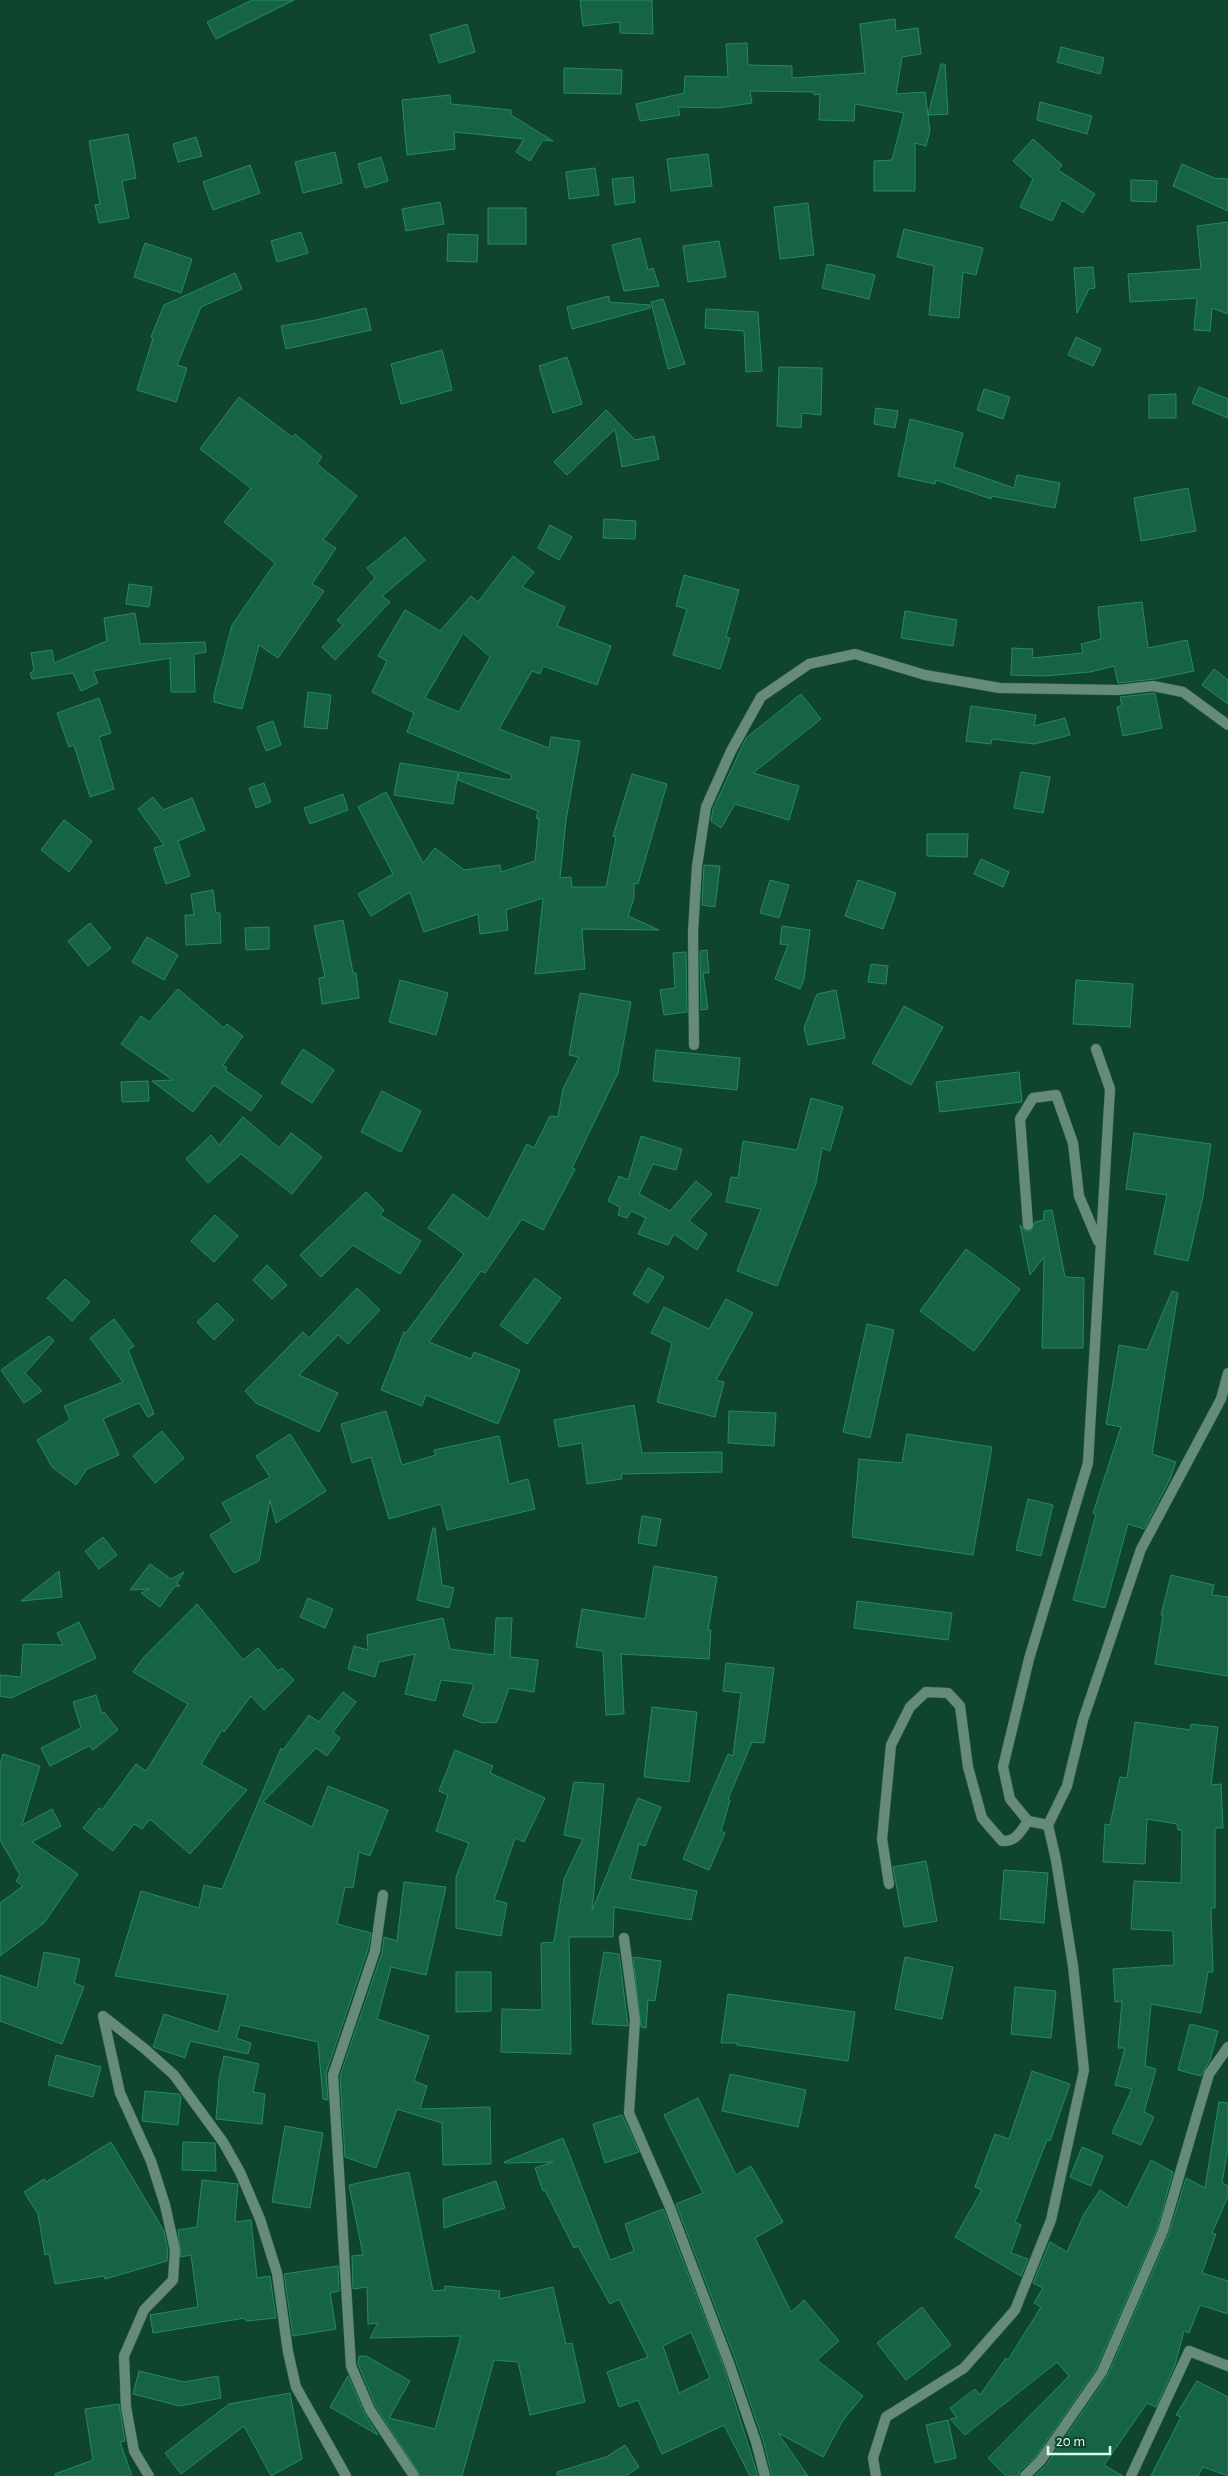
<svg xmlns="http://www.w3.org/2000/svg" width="1228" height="2476" viewBox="0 0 1228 2476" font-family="'Alegreya Sans',sans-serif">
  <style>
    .building { fill: #176346; stroke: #258a63; fill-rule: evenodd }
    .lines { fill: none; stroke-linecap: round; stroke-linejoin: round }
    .minor-casing { stroke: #30624d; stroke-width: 11 }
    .minor { stroke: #668b78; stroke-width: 10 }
  </style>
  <rect width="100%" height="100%" fill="#0f442f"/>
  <g class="building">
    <polygon points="252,0 294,0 216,39 207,22"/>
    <polygon points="580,0 652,0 653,34 620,33 620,22 583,26"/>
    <polygon points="895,19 896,31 918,28 921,54 902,57 896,94 925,92 928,115 941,64 945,64 948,114 928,115 930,131 926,146 915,143 915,191 874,191 874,161 892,160 904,113 855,104 854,121 819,120 820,94 814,95 814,92 750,91 752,103 718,108 678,107 680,115 640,121 636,104 684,93 685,76 728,77 726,44 747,43 748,65 792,66 792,78 865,73 860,24"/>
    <polygon points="467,24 475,52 439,63 430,35"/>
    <polygon points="1061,47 1104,58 1100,74 1057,62"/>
    <polygon points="564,68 622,70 621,94 564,93"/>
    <polygon points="450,95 451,104 511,110 511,115 553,141 543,140 530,161 516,152 524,139 454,132 455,149 407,155 402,100"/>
    <polygon points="1040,102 1092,116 1087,134 1037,120"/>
    <polygon points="128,134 136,178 122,181 129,218 99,223 95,205 100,204 89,141"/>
    <polygon points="196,137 202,156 178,162 173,144"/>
    <polygon points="1033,139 1062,165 1058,170 1095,194 1083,213 1062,200 1052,221 1020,207 1033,179 1013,161"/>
    <polygon points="335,152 342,183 303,193 295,162"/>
    <polygon points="708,154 712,186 671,191 667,159"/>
    <polygon points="381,157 388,181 365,188 358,164"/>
    <polygon points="1182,164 1214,178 1228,179 1228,211 1173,186"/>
    <polygon points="250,165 260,193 213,210 203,182"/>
    <polygon points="595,168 599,195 569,199 566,172"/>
    <polygon points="633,177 635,202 615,205 612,179"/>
    <polygon points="1131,180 1157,181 1156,202 1131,201"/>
    <polygon points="440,202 444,224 406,231 402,209"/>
    <polygon points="808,203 814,255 780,259 774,207"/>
    <rect x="488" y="208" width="38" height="36"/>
    <polygon points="1228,222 1228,314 1212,308 1210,331 1194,330 1197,298 1130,302 1128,274 1201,269 1197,226"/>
    <polygon points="904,229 983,248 976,275 963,272 959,318 929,315 934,266 897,257"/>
    <polygon points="301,232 308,253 277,262 271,241"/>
    <polygon points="448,234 478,235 477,262 447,261"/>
    <polygon points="640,238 648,270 653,268 659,286 624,291 612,245"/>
    <polygon points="719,241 726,277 688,282 683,246"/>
    <polygon points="145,243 192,259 181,293 134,277"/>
    <polygon points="827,264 875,275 869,299 822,288"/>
    <polygon points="1093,267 1095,288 1089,289 1077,313 1074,268"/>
    <polygon points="235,273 242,289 201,307 177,365 187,368 176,402 137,390 153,338 151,337 164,305"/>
    <polygon points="609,296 609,302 650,305 650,308 572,329 567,307"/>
    <polygon points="663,299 685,364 668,369 651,302"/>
    <polygon points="366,308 371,330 286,349 281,326 316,320"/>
    <polygon points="706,309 758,312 762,371 746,372 744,331 705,328"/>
    <polygon points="1076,337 1101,349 1093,366 1068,355"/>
    <polygon points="442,350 452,390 401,404 391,364"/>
    <polygon points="567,357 582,404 553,413 539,366"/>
    <polygon points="779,367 822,368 821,415 802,413 801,428 777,426"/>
    <polygon points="1199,387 1228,399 1228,418 1192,403"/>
    <polygon points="984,389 1010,397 1003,419 977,410"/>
    <polygon points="1176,394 1176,418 1149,418 1149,395"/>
    <polygon points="239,397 292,437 295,434 322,457 317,464 357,496 323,540 336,548 312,584 324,591 278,658 259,645 242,709 214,702 214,694 232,625 275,563 224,522 251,488 200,449"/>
    <polygon points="876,408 898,411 895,428 874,424"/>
    <polygon points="606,410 635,440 654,436 659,459 622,467 615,429 567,475 554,462"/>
    <polygon points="910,419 963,433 954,467 1014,488 1017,475 1060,483 1055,508 992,496 991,499 936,480 935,484 898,476"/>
    <polygon points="1188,488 1196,531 1141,541 1134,498"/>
    <polygon points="604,519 636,521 635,539 603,538"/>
    <polygon points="550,525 572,537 559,560 538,548"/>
    <polygon points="405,537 425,560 382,596 390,602 335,660 322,647 343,625 337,620 375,578 367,568"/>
    <path d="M 513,556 L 534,572 L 522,587 L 565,607 L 557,626 L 611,646 L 597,685 L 543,666 L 540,674 L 532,671 L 499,729 L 549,748 L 551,737 L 580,741 L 566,820 L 560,878 L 571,877 L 572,887 L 606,887 L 616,837 L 613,836 L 632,774 L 667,784 L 638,884 L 634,883 L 634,898 L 628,916 L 659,930 L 582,929 L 585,969 L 535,974 L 543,898 L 506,910 L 508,930 L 480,934 L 478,914 L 424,932 L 410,892 L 371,916 L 358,894 L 393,874 L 358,807 L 386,792 L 423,863 L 435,848 L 464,870 L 500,865 L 501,872 L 535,861 L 539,819 L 536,818 L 538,811 L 458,780 L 459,772 L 510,780 L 512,775 L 407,732 L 414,713 L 372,692 L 387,661 L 378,656 L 405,610 L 440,631 L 471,596 L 478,602 ZM 463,633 L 490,657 L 459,712 L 425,698 Z"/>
    <polygon points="684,575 739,590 726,637 730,638 720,669 673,655 687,609 676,606"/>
    <polygon points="129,584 152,587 149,607 126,604"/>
    <polygon points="1142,602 1148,648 1187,640 1194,671 1155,679 1118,683 1114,666 1090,672 1045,676 1011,675 1012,648 1033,649 1032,658 1083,653 1081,644 1101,639 1098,607"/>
    <polygon points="905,611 957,620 953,646 901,638"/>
    <polygon points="135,613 140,644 205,642 206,652 194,654 195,692 171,692 170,658 93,671 98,683 81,691 73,673 32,679 30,673 34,671 31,653 52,650 54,663 107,641 104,618"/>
    <polygon points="1214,669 1228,680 1228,704 1202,685"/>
    <polygon points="308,692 331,695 327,729 304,727"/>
    <polygon points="1155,693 1162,728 1123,736 1117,707 1122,706 1120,697"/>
    <polygon points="801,694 821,719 753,773 799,786 789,820 735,804 721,828 711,821 713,809 746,738"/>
    <polygon points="99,698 111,733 99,737 114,789 90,797 74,745 69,747 57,713"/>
    <polygon points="971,706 1036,715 1034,726 1065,718 1070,735 1034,744 992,739 991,744 966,741"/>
    <polygon points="273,721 281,745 266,751 257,727"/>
    <polygon points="400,763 458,772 453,804 394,795"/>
    <polygon points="1021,772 1050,777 1043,813 1014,808"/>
    <polygon points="264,783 271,802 256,808 249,788"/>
    <polygon points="343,794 348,810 310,824 304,808"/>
    <polygon points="153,797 163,810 192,798 205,830 178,841 190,876 166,884 154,848 164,845 138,809"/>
    <polygon points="64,820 92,841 69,872 41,850"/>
    <polygon points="927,834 968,834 967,857 927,856"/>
    <polygon points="981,859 1009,872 1003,887 974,874"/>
    <polygon points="704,865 720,866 715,907 702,905"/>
    <polygon points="770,880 789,885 779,918 760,913"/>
    <polygon points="858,880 896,893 883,929 845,916"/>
    <polygon points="213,890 216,913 220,913 221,943 186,945 185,915 194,915 191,894"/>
    <polygon points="343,920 353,973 356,973 359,998 322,1004 319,978 325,977 314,926"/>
    <polygon points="90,923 111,948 88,966 68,941"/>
    <polygon points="782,926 810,930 804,979 800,989 775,979 788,945 780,944"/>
    <polygon points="269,927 269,949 246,950 245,928"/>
    <polygon points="147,937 178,955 164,980 132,962"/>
    <polygon points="707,950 709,973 703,973 708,1009 701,1010 700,951"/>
    <polygon points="686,952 687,1012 664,1015 660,990 675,988 673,953"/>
    <polygon points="871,964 888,966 886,984 868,982"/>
    <polygon points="400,980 448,993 436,1035 389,1022"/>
    <polygon points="1076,980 1133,984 1130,1027 1073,1024"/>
    <polygon points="178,989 224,1028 227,1024 243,1036 223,1065 227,1068 225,1070 262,1096 251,1111 214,1085 193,1112 152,1081 173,1080 121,1044 141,1016 149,1022"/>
    <polygon points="836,990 845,1038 808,1045 804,1028 817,994"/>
    <polygon points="580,993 631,1002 618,1073 572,1168 575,1169 543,1230 522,1219 485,1273 481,1271 429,1342 471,1359 474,1352 520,1370 498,1424 426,1395 422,1406 381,1390 404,1332 406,1333 464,1254 428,1228 453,1194 488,1219 527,1144 534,1148 550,1116 558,1117 563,1089 579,1057 569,1055"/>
    <polygon points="904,1006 943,1027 911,1085 872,1063"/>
    <polygon points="303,1049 334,1070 312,1103 281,1083"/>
    <polygon points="656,1050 740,1058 737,1090 653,1081"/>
    <polygon points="1019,1072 1022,1102 940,1112 936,1082"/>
    <polygon points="148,1081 149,1101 122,1102 121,1082"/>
    <polygon points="382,1091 421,1111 401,1152 361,1132"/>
    <polygon points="811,1098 843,1107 830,1151 822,1148 816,1183 777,1286 737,1271 761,1209 726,1202 731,1177 738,1178 743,1141 797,1150"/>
    <polygon points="243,1117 279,1148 291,1133 322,1157 292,1194 241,1154 208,1183 186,1159 211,1135 219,1145"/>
    <polygon points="1134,1133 1211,1144 1203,1196 1188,1261 1154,1254 1167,1195 1126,1189"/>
    <polygon points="641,1136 682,1149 676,1170 653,1164 639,1194 670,1211 696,1181 712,1194 689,1221 707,1234 697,1250 674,1234 668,1245 638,1234 646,1218 631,1211 627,1218 618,1215 620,1207 608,1201 619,1176 628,1180"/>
    <polygon points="366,1192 384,1210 380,1215 421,1241 400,1274 353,1245 321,1277 300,1255"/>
    <polygon points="1052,1210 1065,1277 1084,1278 1083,1348 1042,1348 1044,1257 1030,1275 1020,1225 1025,1231 1031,1231 1035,1222 1044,1220 1044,1211"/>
    <polygon points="215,1215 238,1236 214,1262 191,1241"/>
    <polygon points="966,1249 1020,1289 974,1351 920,1311"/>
    <polygon points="267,1265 287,1285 272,1299 253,1280"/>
    <polygon points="648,1268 664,1277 648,1303 633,1294"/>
    <polygon points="535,1278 561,1298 527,1344 500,1325"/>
    <polygon points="65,1279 90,1302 72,1321 47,1298"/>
    <polygon points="357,1288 380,1310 348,1344 338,1335 299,1375 338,1393 319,1432 256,1403 245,1391 303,1332 309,1338"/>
    <polygon points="1172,1291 1178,1293 1152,1454 1176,1462 1170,1479 1144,1529 1128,1524 1105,1608 1073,1600 1096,1514 1093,1513 1121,1427 1106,1424 1119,1345 1147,1350"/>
    <polygon points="726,1299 753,1313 716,1380 724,1382 715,1417 657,1402 672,1343 651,1333 664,1307 709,1329"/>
    <polygon points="217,1303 234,1320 214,1340 197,1322"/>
    <polygon points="114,1319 134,1346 128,1350 154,1414 148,1417 139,1403 103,1419 119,1455 87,1469 76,1485 52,1467 37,1440 70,1420 64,1406 123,1382 90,1338"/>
    <polygon points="867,1324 894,1330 870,1438 843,1432"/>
    <polygon points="49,1336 54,1341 25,1373 42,1391 24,1403 1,1370"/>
    <polygon points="634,1405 642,1453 722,1452 722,1472 621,1474 622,1479 587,1484 582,1443 559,1447 554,1420"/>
    <polygon points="386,1411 402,1465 436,1455 434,1450 499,1436 509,1484 528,1479 535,1509 447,1530 441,1504 389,1519 371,1457 352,1463 341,1424"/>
    <polygon points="729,1411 776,1413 774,1446 728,1443"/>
    <polygon points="162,1431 184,1458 155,1483 133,1456"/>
    <polygon points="290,1434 326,1491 276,1523 270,1500 259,1561 234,1573 210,1535 232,1521 222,1503 270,1477 256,1456"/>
    <polygon points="907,1434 992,1447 973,1555 852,1537 859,1459 902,1463"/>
    <polygon points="1028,1499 1053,1505 1041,1556 1016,1550"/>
    <polygon points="642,1516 661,1519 656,1546 638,1543"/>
    <polygon points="433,1528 435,1528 442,1585 454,1588 449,1608 417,1600"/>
    <polygon points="103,1537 117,1555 99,1569 85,1551"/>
    <polygon points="150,1564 171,1579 184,1572 177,1583 180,1586 175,1586 160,1607 141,1593 150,1589 130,1590"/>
    <polygon points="654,1566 717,1577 708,1630 711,1630 709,1659 621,1654 624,1714 606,1715 603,1651 576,1647 582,1609 645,1619"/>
    <polygon points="59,1571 62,1597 21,1601"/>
    <polygon points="1171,1575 1214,1585 1212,1595 1228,1597 1228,1676 1155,1664 1163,1615 1161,1615"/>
    <polygon points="308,1598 333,1609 325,1628 300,1617"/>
    <polygon points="857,1601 952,1613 948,1640 854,1628"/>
    <polygon points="197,1604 243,1660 258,1648 278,1671 282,1668 294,1680 264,1710 251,1696 224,1732 222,1730 201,1764 247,1790 190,1854 150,1819 142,1829 134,1824 113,1851 83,1828 99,1808 102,1810 136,1764 146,1771 188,1704 133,1672 143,1658"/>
    <polygon points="443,1618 450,1649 494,1655 496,1618 512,1618 510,1657 538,1660 534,1692 509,1688 497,1722 483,1723 463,1716 474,1684 441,1680 435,1701 405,1694 415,1654 379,1662 375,1677 348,1669 354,1646 368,1650 367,1635"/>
    <polygon points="79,1622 96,1658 11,1698 0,1696 0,1675 21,1677 23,1644 63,1645 57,1633"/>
    <polygon points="726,1663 774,1668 764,1743 752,1742 728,1799 730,1800 721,1831 725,1833 709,1870 683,1859 728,1754 733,1756 741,1693 723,1691"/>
    <polygon points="343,1692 356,1702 333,1732 340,1738 327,1756 316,1748 263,1802 312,1827 328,1786 388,1810 370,1856 359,1852 353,1888 345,1887 337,1924 371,1933 368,1949 326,2073 328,2100 323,2099 318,2042 240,2025 236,2038 251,2043 248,2054 190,2041 185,2058 153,2047 164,2014 218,2032 228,1995 115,1976 141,1891 199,1908 204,1885 222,1889 281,1748 283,1750 309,1715 319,1722"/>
    <polygon points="96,1695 102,1714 104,1712 118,1730 93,1750 89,1746 50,1766 41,1748 81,1728 73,1702"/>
    <polygon points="652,1707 697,1712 689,1782 644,1777"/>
    <polygon points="1135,1722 1190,1730 1191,1724 1218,1727 1211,1785 1221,1784 1223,1828 1215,1828 1215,1908 1211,1908 1213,1972 1208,1972 1201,2013 1151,2004 1145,2066 1156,2069 1144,2112 1154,2117 1141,2145 1112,2133 1132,2089 1115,2085 1125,2048 1118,2048 1122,2001 1115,2002 1113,1969 1174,1965 1173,1931 1131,1929 1134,1881 1181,1883 1182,1830 1178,1830 1177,1824 1147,1819 1145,1864 1103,1862 1105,1824 1110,1825 1120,1777 1127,1778"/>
    <polygon points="455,1750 493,1766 490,1773 545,1798 524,1842 515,1838 494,1900 507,1903 501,1936 456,1928 456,1877 469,1843 436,1831 448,1795 439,1791"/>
    <polygon points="3,1754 40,1766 22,1825 52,1809 61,1826 32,1842 78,1874 44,1923 0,1956 0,1903 23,1886 16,1881 20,1875 0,1840 0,1764"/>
    <polygon points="574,1782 604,1784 592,1911 638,1798 661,1807 645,1846 639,1844 630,1879 697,1891 691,1920 614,1907 613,1937 569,1937 571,2054 501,2052 502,2009 542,2010 541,1943 554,1942 564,1879 583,1839 564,1835"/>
    <polygon points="926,1861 937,1921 904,1927 893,1867"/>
    <polygon points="1004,1870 1048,1873 1044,1923 1000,1919"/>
    <polygon points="404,1882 446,1887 426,1975 391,1967 377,2019 429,2036 414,2081 427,2086 420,2109 490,2107 491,2164 443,2165 442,2123 397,2109 376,2168 345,2157 340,2076 382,1953 384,1937 397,1941"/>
    <polygon points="44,1952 80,1959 74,1983 84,1987 62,2044 0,2021 0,1975 37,1988"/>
    <polygon points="604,1952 619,1954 628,2026 592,2024"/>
    <polygon points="633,1957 661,1961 655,2001 648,2000 646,2028 641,2027"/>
    <polygon points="905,1957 953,1967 942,2019 895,2009"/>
    <polygon points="456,1972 491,1972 491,2011 456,2012"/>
    <polygon points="1015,1987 1056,1991 1051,2038 1011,2034"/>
    <polygon points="728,1994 855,2012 848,2061 737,2045 737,2043 721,2043"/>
    <polygon points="1190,2024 1218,2031 1210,2060 1201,2076 1178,2070"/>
    <polygon points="56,2055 101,2067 93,2097 48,2085"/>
    <polygon points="224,2056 259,2064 253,2092 265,2094 262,2124 216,2119 219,2079"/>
    <polygon points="1032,2071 1070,2084 1050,2141 1047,2140 1015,2222 1021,2225 1011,2253 1028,2259 1021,2276 955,2237 982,2190 975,2187 995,2134 1009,2139"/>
    <polygon points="730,2074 806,2090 798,2127 722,2111"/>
    <polygon points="145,2091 179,2094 181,2097 178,2125 142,2121"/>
    <polygon points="698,2098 736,2175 751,2166 783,2222 755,2238 791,2312 804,2300 839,2341 817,2360 863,2396 843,2420 823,2457 778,2433 808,2476 772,2476 763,2440 736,2361 676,2204 703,2193 664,2115"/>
    <polygon points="1219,2102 1228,2103 1228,2147 1222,2183 1228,2186 1228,2196 1212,2233 1216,2234 1202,2273 1228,2281 1228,2314 1200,2305 1189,2333 1184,2331 1175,2365 1156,2407 1147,2403 1104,2465 1123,2476 1035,2476 1047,2464 1108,2375 1169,2234 1186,2178 1205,2188"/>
    <polygon points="622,2115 639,2152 605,2163 593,2124"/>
    <polygon points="285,2126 323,2133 310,2208 272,2202"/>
    <path d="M 563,2138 L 610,2260 L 634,2251 L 625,2224 L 663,2209 L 723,2365 L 758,2476 L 750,2476 L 724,2425 L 662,2454 L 638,2400 L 619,2407 L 607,2372 L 648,2357 L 619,2299 L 610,2304 L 578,2246 L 574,2248 L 545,2190 L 543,2191 L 535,2168 L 553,2162 L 505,2163 L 504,2162 ZM 691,2332 L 710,2378 L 679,2393 L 663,2346 Z"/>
    <polygon points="111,2142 164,2231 168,2251 167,2261 105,2279 104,2276 55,2284 49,2254 45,2255 38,2214 24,2192 44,2179 46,2182"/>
    <polygon points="183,2142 215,2143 216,2171 182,2170"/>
    <polygon points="1082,2147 1103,2156 1091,2186 1070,2177"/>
    <polygon points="1151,2160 1173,2172 1157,2229 1096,2369 1036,2456 1020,2471 1018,2476 1006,2476 988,2458 1069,2376 1057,2362 965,2435 950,2419 957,2418 950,2408 975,2389 980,2395 1006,2358 1008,2360 1041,2307 1034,2303 1043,2288 1033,2283 1050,2242 1067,2252 1084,2214 1100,2190 1127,2208"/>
    <polygon points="409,2172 433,2291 445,2290 445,2286 500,2291 499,2299 553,2287 566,2344 572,2343 585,2402 530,2415 518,2362 494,2360 462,2476 421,2476 376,2407 358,2364 359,2356 366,2356 410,2381 389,2418 435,2429 461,2336 370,2338 378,2323 368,2324 367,2287 353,2289 352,2256 363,2255 349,2185"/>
    <polygon points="202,2180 238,2184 235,2222 251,2220 257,2278 270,2276 276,2318 246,2321 245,2318 153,2333 150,2315 198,2307 191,2255 181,2257 178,2230 197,2227"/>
    <polygon points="496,2181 505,2208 444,2228 443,2199"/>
    <polygon points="338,2266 339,2291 330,2293 336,2329 293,2336 284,2274"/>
    <polygon points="922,2307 951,2345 906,2380 877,2343"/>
    <polygon points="139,2371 184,2382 218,2376 221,2398 180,2406 133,2394"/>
    <polygon points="348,2376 364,2413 378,2435 330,2407"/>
    <polygon points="1197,2381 1228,2397 1228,2476 1203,2467 1198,2476 1151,2476 1181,2417 1176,2415"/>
    <polygon points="290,2393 302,2459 271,2476 244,2426 181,2474 165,2453 229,2404"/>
    <polygon points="119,2404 125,2441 120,2442 132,2476 55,2476 55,2474 93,2460 85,2409"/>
    <polygon points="948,2420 956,2458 935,2463 926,2425"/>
    <polygon points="625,2445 639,2467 626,2476 557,2476 557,2472 606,2457"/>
  </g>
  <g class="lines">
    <g class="minor-casing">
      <g id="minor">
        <polyline points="694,1045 693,932 697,866 706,807 731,751 761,697 809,664 855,654 925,675 1000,688 1118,690 1153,686 1183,692 1228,725"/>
        <polyline points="1096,1049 1110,1089 1088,1463 1029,1659 1003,1767 1010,1799 1028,1821 1048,1825 1067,1786 1083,1720 1141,1549 1221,1399 1228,1373"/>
        <polyline points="1028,1225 1020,1119 1033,1098 1056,1095 1073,1143 1079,1196 1098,1241"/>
        <path d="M 889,1884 L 882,1839 L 891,1745 L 910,1707 L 926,1692 L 948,1693 L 960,1706 L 968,1767 L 982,1818 L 1002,1841 C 1016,1842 1021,1831 1028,1821"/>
        <polyline points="383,1895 375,1951 333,2075 351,2366 370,2410 414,2476"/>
        <polyline points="624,1938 635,2020 629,2113 669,2205 729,2363 756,2442 765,2476"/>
        <polyline points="149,2476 134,2451 126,2407 124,2356 144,2310 173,2280 175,2250 165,2205 151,2161 120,2093 103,2016 145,2049 174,2075 223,2142 240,2172 260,2219 277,2273 288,2352 296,2387 346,2476"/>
        <polyline points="876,2476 873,2458 886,2417 964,2368 1015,2310 1051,2220 1084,2070 1073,1966 1056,1860 1048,1825"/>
        <polyline points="1025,2476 1041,2460 1102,2372 1163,2231 1209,2074 1228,2047"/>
        <polyline points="1131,2476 1189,2351 1228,2366"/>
      </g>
    </g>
    <use href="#minor" class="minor"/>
  </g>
  <path d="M1048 2446v8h62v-8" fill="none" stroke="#dbfeec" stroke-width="2.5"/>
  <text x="1056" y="2446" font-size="15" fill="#dbfeec" stroke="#0f442f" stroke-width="4" paint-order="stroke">20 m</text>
</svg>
